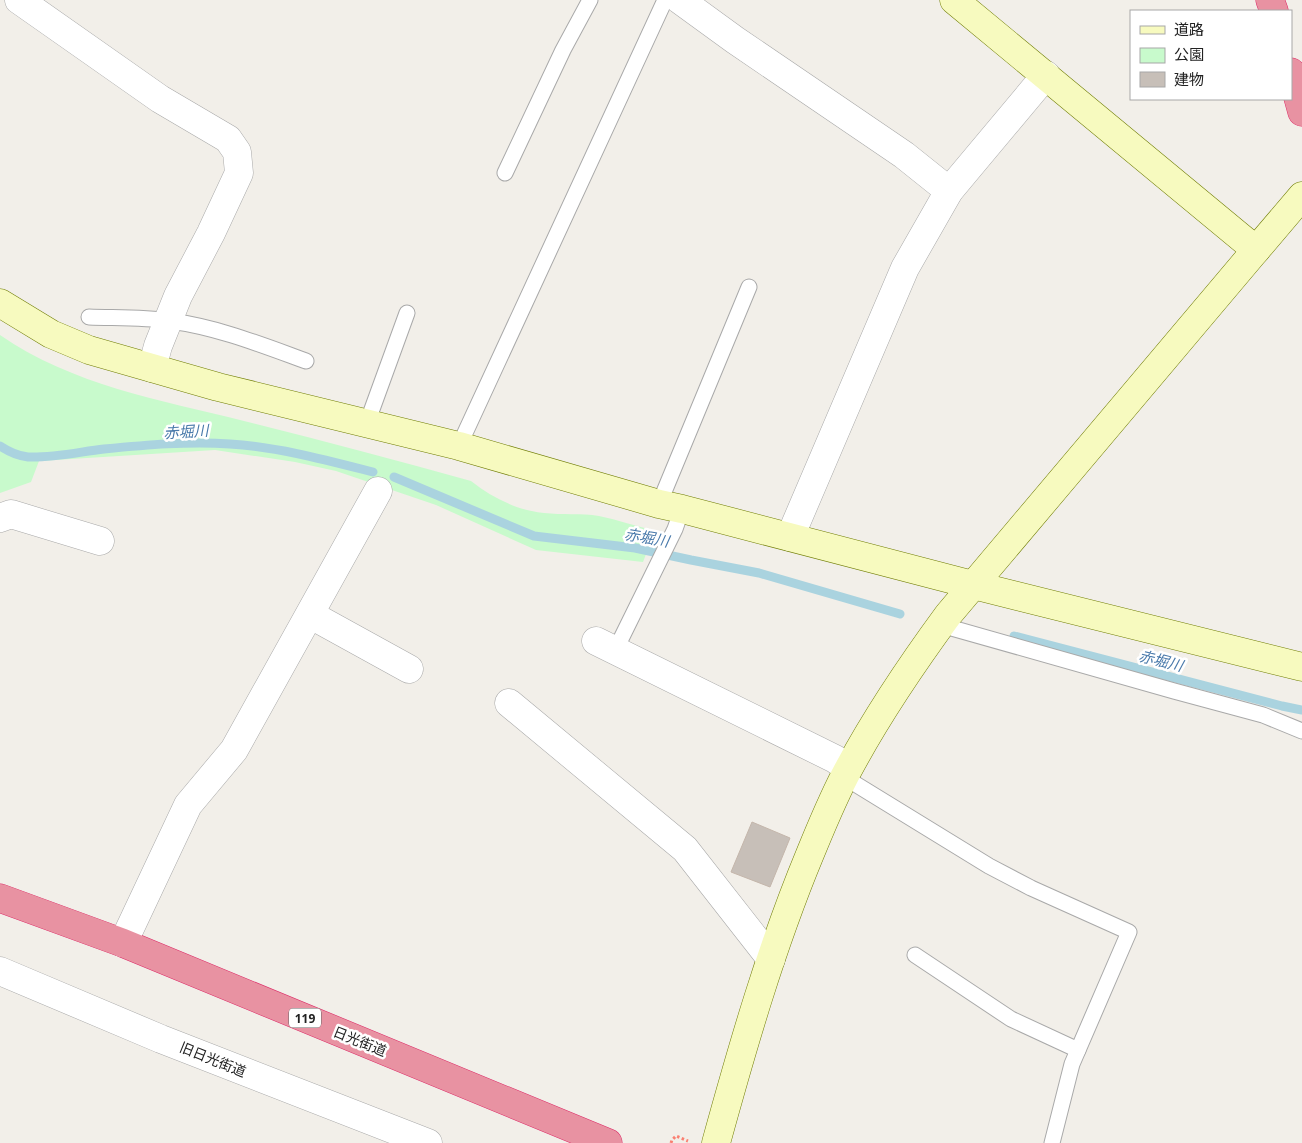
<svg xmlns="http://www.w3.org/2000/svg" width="1302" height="1143" viewBox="0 0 1302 1143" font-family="'Noto Sans','Noto Sans JP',sans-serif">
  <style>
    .park { fill: #c8facc }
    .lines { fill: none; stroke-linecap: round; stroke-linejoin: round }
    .stream { stroke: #aad3df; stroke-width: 9 }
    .building { fill: #c7bfb8; stroke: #c4b6ab }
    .lane-casing { stroke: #a9a9a9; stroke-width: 17 }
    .street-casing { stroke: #a9a9a9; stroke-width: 29 }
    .secondary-casing { stroke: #707d05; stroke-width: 29 }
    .highway-casing { stroke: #dc2a67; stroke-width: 29 }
    .path { stroke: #fa8072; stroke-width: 3; stroke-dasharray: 2.5 2.5; stroke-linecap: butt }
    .lane { stroke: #fff; stroke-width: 15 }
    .street { stroke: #fff; stroke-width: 28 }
    .secondary { stroke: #f7fabf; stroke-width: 28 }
    .highway { stroke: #e892a2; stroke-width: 28 }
    .labels { text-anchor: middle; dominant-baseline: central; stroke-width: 5; stroke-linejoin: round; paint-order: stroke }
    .shield { fill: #fff; stroke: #646464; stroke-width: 1 }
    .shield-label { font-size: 12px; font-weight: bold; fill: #222 }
    .street-label { font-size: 14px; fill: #222; stroke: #fff }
    .water-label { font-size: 15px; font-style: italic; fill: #4a7aab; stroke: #fff }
  </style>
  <rect width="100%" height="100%" fill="#f2efe9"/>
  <path class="park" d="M 0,335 C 72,385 160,400 244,421 C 320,440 395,460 471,481 C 493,498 516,510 544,513 C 562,515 581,513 599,516 C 618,520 636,526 655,531 L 643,562 L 536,550 L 436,505 L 336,471 L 295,462 L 215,450 L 39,461 L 31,482 L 0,493 Z"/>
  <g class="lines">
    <g class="stream">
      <path d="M 0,446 C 9,452 17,456 28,457 C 53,458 79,452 104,449 C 145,445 189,441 230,444 C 278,447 326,460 373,472"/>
      <polyline points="394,477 534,536 635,548 691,560 759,573 900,614"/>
      <polyline points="1014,636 1282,706 1302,710"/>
    </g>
  </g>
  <polygon class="building" points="752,822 790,838 770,887 731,872"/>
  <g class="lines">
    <g class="lane-casing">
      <g id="lane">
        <polyline points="505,173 563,50 590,0"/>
        <path d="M 89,317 C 116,318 144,317 170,321 C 217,327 262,345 306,361"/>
        <polyline points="367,423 407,313"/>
        <polyline points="459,446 665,0"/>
        <polyline points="659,504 749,287"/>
        <polyline points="941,625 1174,691 1263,715 1302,731"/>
        <polyline points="615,651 675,529 682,509"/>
        <polyline points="844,777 989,866 1031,888 1129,932 1072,1064 1052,1143"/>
        <polyline points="915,955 1011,1019 1078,1050"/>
      </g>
    </g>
    <g class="street-casing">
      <g id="street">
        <polyline points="19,0 160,99 228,139 237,152 239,173 211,233 178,296 158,346 152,368"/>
        <polyline points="680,0 735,40 904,155 949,191"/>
        <polyline points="0,518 11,514 100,541"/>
        <polyline points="790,537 905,268 949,191 1046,75"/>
        <polyline points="311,615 409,669"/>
        <polyline points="596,641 835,759 848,768"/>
        <polyline points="509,703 685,849 771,959"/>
        <polyline points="123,943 188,805 234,750 378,491"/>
        <polyline points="0,971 161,1039 428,1143"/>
      </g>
    </g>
    <g class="secondary-casing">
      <g id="secondary">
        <polyline points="954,0 1256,250 1302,196"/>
        <polyline points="0,303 51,334 89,350 218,387 459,446 659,504 682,509 973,585 1302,667"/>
        <path d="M 716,1143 C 743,1045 771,948 810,854 C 822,825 834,795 849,768 C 878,714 912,664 948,615 L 1256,250"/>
      </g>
    </g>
    <g class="highway-casing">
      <g id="highway">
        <polyline points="1270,0 1274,11"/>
        <polyline points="1291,72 1302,112"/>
        <polyline points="0,898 123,943 608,1143"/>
      </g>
    </g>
    <polyline class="path" points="671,1143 672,1140 676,1136 688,1141"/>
    <use href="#lane" class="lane"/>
    <use href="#street" class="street"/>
    <use href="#secondary" class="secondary"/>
    <use href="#highway" class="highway"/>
  </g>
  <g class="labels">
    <rect class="shield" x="289" y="1008.5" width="32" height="19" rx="4"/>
    <g class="shield-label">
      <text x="305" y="1018">119</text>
    </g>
    <g class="street-label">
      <text transform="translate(360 1041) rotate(22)">日光街道</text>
      <text transform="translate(213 1059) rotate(22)">旧日光街道</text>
    </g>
    <g class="water-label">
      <text transform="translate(186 431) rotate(-3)">赤堀川</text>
      <text transform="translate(647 537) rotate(10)">赤堀川</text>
      <text transform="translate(1161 660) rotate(14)">赤堀川</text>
    </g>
  </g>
  <rect x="1130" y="10" width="162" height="90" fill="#ffffff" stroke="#a7a7a7"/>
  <rect x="1140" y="26" width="25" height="8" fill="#f7fabf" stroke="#a7a7a7"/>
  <text x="1174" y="35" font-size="15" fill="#222222">道路</text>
  <rect x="1140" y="48" width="25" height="15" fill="#c8facc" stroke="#a7a7a7"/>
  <text x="1174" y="60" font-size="15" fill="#222222">公園</text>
  <rect x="1140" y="72" width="25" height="15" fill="#c7bfb8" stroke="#a7a7a7"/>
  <text x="1174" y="85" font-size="15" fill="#222222">建物</text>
</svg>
